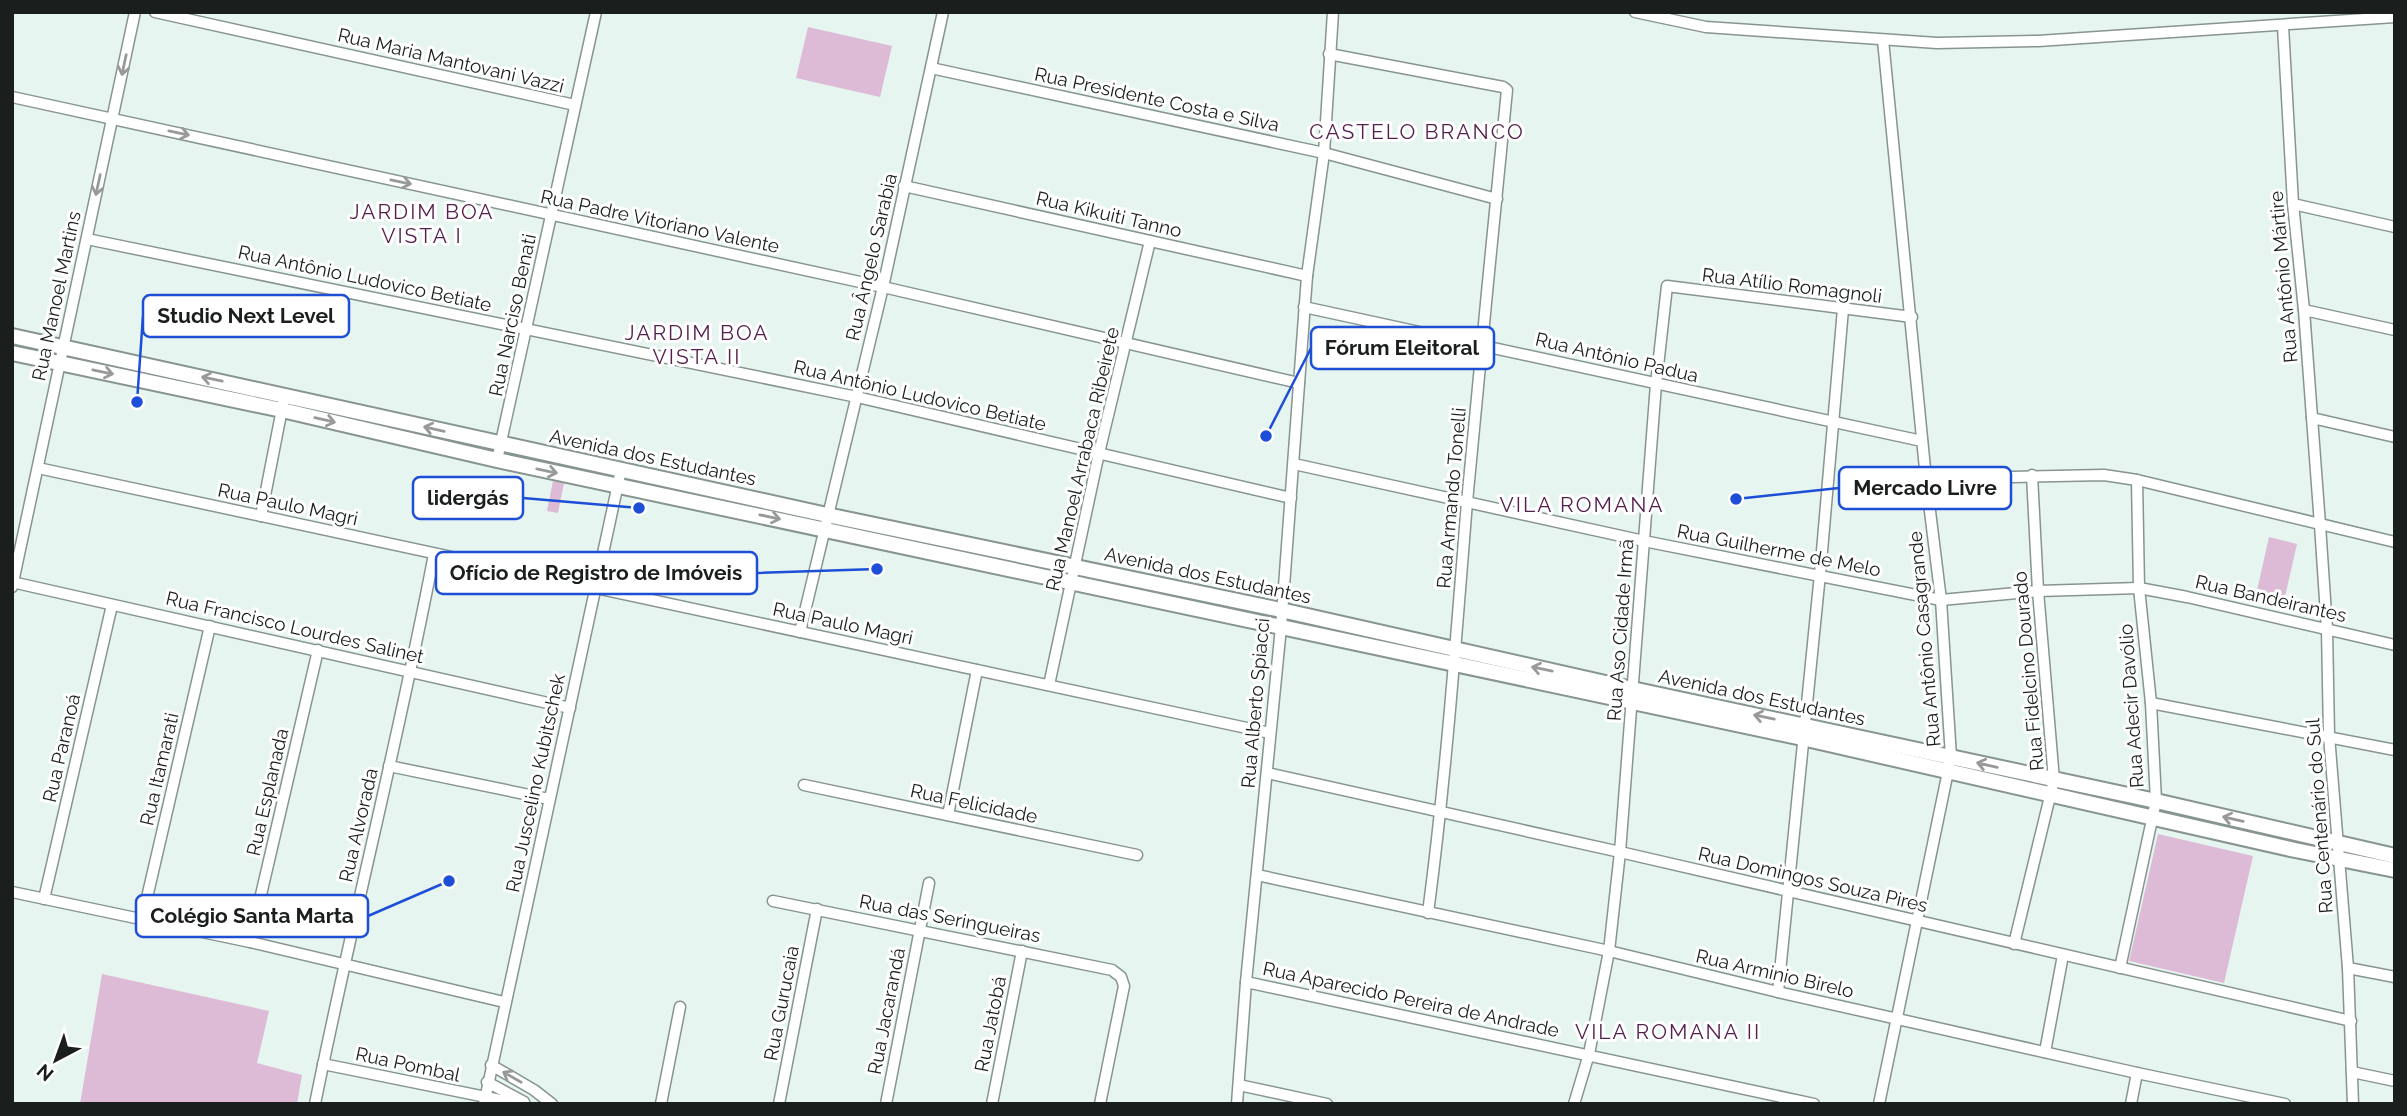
<svg xmlns="http://www.w3.org/2000/svg" width="2407" height="1116" viewBox="0 0 2407 1116" font-family="Raleway,sans-serif">
  <style>
    .green { fill: #ddbbd6 }
    .lines { fill: none; stroke-linecap: round; stroke-linejoin: round }
    .street-casing { stroke: #87948f; stroke-width: 13 }
    .secondary-casing { stroke: #87948f; stroke-width: 18 }
    .street { stroke: #fff; stroke-width: 10 }
    .secondary { stroke: #fff; stroke-width: 14 }
    .oneway { stroke: #989a99 }
    .labels { text-anchor: middle; dominant-baseline: central; stroke-width: 6; stroke-linejoin: round; paint-order: stroke }
    .street-label { font-size: 19px; fill: #1a1f1d; stroke: #fff }
    .neighbourhood-label { font-size: 21px; letter-spacing: 2px; fill: #541f4c; stroke: #fff }
    .leader { fill: none; stroke: #1d4ed8; stroke-width: 2.5 }
    .callout-dot { fill: #1d4ed8; stroke: #fff; stroke-width: 2.5 }
    .callout { fill: #fff; stroke: #1d4ed8; stroke-width: 2.5 }
    .callout-label { font-size: 21px; text-anchor: middle; font-weight: bold; fill: #1a1f1d }
  </style>
  <rect width="100%" height="100%" fill="#e6f5ef"/>
  <g class="green">
    <polygon points="808,27 892,46 880,97 796,78"/>
    <polygon points="553,481 564,483 558,513 547,511"/>
    <polygon points="2269,537 2297,544 2284,601 2256,595"/>
    <polygon points="2158,834 2253,856 2224,983 2129,961"/>
    <polygon points="102,974 269,1011 257,1063 302,1075 297,1104 80,1104"/>
  </g>
  <g class="lines">
    <g class="street-casing">
      <g id="street">
        <polyline points="155,12 575,105"/>
        <polyline points="1635,12 1706,27 1937,43 2038,41 2395,17"/>
        <polyline points="2283,26 2293,204 2304,310 2320,525 2327,629 2329,736 2348,968 2353,1104"/>
        <path d="M 1329,54 L 1503,87 L 1507,90 C 1494,227 1479,365 1467,502 C 1456,639 1446,777 1428,913"/>
        <polyline points="931,68 1324,153 1497,199"/>
        <polyline points="12,97 883,287 1299,383"/>
        <polyline points="904,186 1307,276"/>
        <polyline points="2293,204 2395,227"/>
        <polyline points="87,239 857,397 1291,498"/>
        <polyline points="1304,307 1922,441"/>
        <polyline points="2304,310 2395,330"/>
        <polyline points="2312,418 2395,437"/>
        <polyline points="497,460 596,12"/>
        <polyline points="1294,464 1644,541 1941,600 2038,591 2139,588 2187,597 2395,645"/>
        <polyline points="38,468 1270,733"/>
        <polyline points="1926,479 2104,475 2137,480 2395,542"/>
        <polyline points="261,516 283,404"/>
        <polyline points="12,582 570,708"/>
        <polyline points="12,587 135,12"/>
        <polyline points="800,632 883,287 943,12"/>
        <polyline points="1049,685 1099,453 1150,241"/>
        <polyline points="2151,703 2395,750"/>
        <polyline points="389,766 549,799"/>
        <polyline points="1267,773 1620,852 2351,1021"/>
        <polyline points="804,785 1137,855"/>
        <polyline points="948,815 977,670"/>
        <polyline points="1257,875 1609,951 1778,992 2137,1073 2285,1104"/>
        <polyline points="12,892 250,942 504,1002"/>
        <polyline points="44,899 112,605"/>
        <polyline points="773,901 1112,970 1121,977 1124,986 1100,1104"/>
        <polyline points="142,919 210,626"/>
        <polyline points="250,942 318,650"/>
        <polyline points="2014,944 2054,780 2038,591 2032,475"/>
        <polyline points="2120,968 2156,801 2151,703 2139,588 2137,480"/>
        <polyline points="2348,968 2395,977"/>
        <polyline points="1246,982 1814,1104"/>
        <polyline points="1778,992 1820,574 1843,309"/>
        <polyline points="2045,1052 2063,955"/>
        <polyline points="323,1064 520,1104"/>
        <polyline points="491,1065 534,1090 552,1104"/>
        <polyline points="2352,1072 2395,1081"/>
        <polyline points="487,1082 524,1102"/>
        <polyline points="1239,1085 1327,1104"/>
        <path d="M 315,1104 C 352,920 399,738 434,554"/>
        <polyline points="484,1104 621,470"/>
        <polyline points="661,1104 680,1007"/>
        <polyline points="779,1104 817,909"/>
        <polyline points="886,1104 929,883"/>
        <polyline points="992,1104 1022,951"/>
        <polyline points="1237,1104 1246,982 1281,627 1307,276 1324,153 1333,12"/>
        <polyline points="1574,1104 1589,1054 1609,951 1620,852 1656,384 1667,286 1912,317"/>
        <polyline points="1879,1104 1951,757 1941,600 1926,479 1883,40"/>
        <polyline points="2131,1104 2137,1073"/>
      </g>
    </g>
    <g class="secondary-casing">
      <g id="secondary">
        <polyline points="12,336 827,515 1281,610 1632,689 2156,801 2395,856"/>
        <polyline points="12,353 282,410 497,460 1802,738 2295,850 2395,870"/>
      </g>
    </g>
    <use href="#street" class="street"/>
    <use href="#secondary" class="secondary"/>
  </g>
  <defs><path id="oneway-shaft" d="M-6 0H5M1.5-3L5.5 0L1.5 3" fill="none" stroke-width="1.6" stroke-linecap="round" stroke-linejoin="round" transform="scale(1.75)"/></defs>
  <g class="oneway">
    <use href="#oneway-shaft" transform="translate(124 65) rotate(102)"/>
    <use href="#oneway-shaft" transform="translate(179 133) rotate(12)"/>
    <use href="#oneway-shaft" transform="translate(401 182) rotate(12)"/>
    <use href="#oneway-shaft" transform="translate(98 185) rotate(102)"/>
    <use href="#oneway-shaft" transform="translate(103 372) rotate(12)"/>
    <use href="#oneway-shaft" transform="translate(212 379) rotate(-168)"/>
    <use href="#oneway-shaft" transform="translate(325 420) rotate(13)"/>
    <use href="#oneway-shaft" transform="translate(434 429) rotate(-167)"/>
    <use href="#oneway-shaft" transform="translate(547 471) rotate(12)"/>
    <use href="#oneway-shaft" transform="translate(770 517) rotate(12)"/>
    <use href="#oneway-shaft" transform="translate(1542 669) rotate(-168)"/>
    <use href="#oneway-shaft" transform="translate(1764 717) rotate(-168)"/>
    <use href="#oneway-shaft" transform="translate(1987 765) rotate(-167)"/>
    <use href="#oneway-shaft" transform="translate(2233 819) rotate(-167)"/>
    <use href="#oneway-shaft" transform="translate(512 1077) rotate(-150)"/>
  </g>
  <g class="labels">
    <g class="street-label">
      <text transform="translate(451 60) rotate(13)">Rua Maria Mantovani Vazzi</text>
      <text transform="translate(1157 99) rotate(12)">Rua Presidente Costa e Silva</text>
      <text transform="translate(1109 214) rotate(13)">Rua Kikuiti Tanno</text>
      <text transform="translate(660 221) rotate(12)">Rua Padre Vitoriano Valente</text>
      <text transform="translate(871 257) rotate(-77)">Rua Ângelo Sarabia</text>
      <text transform="translate(2283 277) rotate(-95)">Rua Antônio Mártire</text>
      <text transform="translate(365 278) rotate(12)">Rua Antônio Ludovico Betiate</text>
      <text transform="translate(1792 285) rotate(7)">Rua Atílio Romagnoli</text>
      <text transform="translate(56 296) rotate(-78)">Rua Manoel Martins</text>
      <text transform="translate(512 315) rotate(-78)">Rua Narciso Benati</text>
      <text transform="translate(1617 357) rotate(13)">Rua Antônio Padua</text>
      <text transform="translate(920 395) rotate(13)">Rua Antônio Ludovico Betiate</text>
      <text transform="translate(653 457) rotate(12)">Avenida dos Estudantes</text>
      <text transform="translate(1082 459) rotate(-77)">Rua Manoel Arrabaca Ribeirete</text>
      <text transform="translate(1451 498) rotate(-85)">Rua Armando Tonelli</text>
      <text transform="translate(288 504) rotate(12)">Rua Paulo Magri</text>
      <text transform="translate(1779 550) rotate(11)">Rua Guilherme de Melo</text>
      <text transform="translate(1208 575) rotate(12)">Avenida dos Estudantes</text>
      <text transform="translate(2271 598) rotate(13)">Rua Bandeirantes</text>
      <text transform="translate(843 623) rotate(12)">Rua Paulo Magri</text>
      <text transform="translate(295 627) rotate(13)">Rua Francisco Lourdes Salinet</text>
      <text transform="translate(1620 630) rotate(-86)">Rua Aso Cidade Irmã</text>
      <text transform="translate(1924 639) rotate(-95)">Rua Antônio Casagrande</text>
      <text transform="translate(2028 671) rotate(-95)">Rua Fidelcino Dourado</text>
      <text transform="translate(1762 697) rotate(12)">Avenida dos Estudantes</text>
      <text transform="translate(1255 703) rotate(-85)">Rua Alberto Spiacci</text>
      <text transform="translate(2131 706) rotate(-94)">Rua Adecir Davólio</text>
      <text transform="translate(61 748) rotate(-77)">Rua Paranoá</text>
      <text transform="translate(159 769) rotate(-77)">Rua Itamarati</text>
      <text transform="translate(535 783) rotate(-78)">Rua Juscelino Kubitschek</text>
      <text transform="translate(267 792) rotate(-77)">Rua Esplanada</text>
      <text transform="translate(974 803) rotate(12)">Rua Felicidade</text>
      <text transform="translate(2319 816) rotate(-94)">Rua Centenário do Sul</text>
      <text transform="translate(358 825) rotate(-77)">Rua Alvorada</text>
      <text transform="translate(1813 879) rotate(13)">Rua Domingos Souza Pires</text>
      <text transform="translate(950 918) rotate(11)">Rua das Seringueiras</text>
      <text transform="translate(1775 973) rotate(13)">Rua Arminio Birelo</text>
      <text transform="translate(1411 999) rotate(12)">Rua Aparecido Pereira de Andrade</text>
      <text transform="translate(781 1003) rotate(-79)">Rua Gurucaia</text>
      <text transform="translate(886 1011) rotate(-79)">Rua Jacarandá</text>
      <text transform="translate(990 1024) rotate(-79)">Rua Jatobá</text>
      <text transform="translate(408 1064) rotate(12)">Rua Pombal</text>
    </g>
    <g class="neighbourhood-label">
      <text x="1417" y="131">CASTELO BRANCO</text>
      <text x="422" y="211">JARDIM BOA<tspan x="422" dy="24">VISTA I</tspan></text>
      <text x="697" y="332">JARDIM BOA<tspan x="697" dy="24">VISTA II</tspan></text>
      <text x="1582" y="504">VILA ROMANA</text>
      <text x="1668" y="1031">VILA ROMANA II</text>
    </g>
  </g>
  <path class="leader" d="M137 402L143 316M1266 436L1311 348M1736 499L1839 488M639 508L523 498M877 569L757 573M449 881L368 916"/>
  <g class="callout-dot">
    <circle cx="137" cy="402" r="7"/>
    <circle cx="1266" cy="436" r="7"/>
    <circle cx="1736" cy="499" r="7"/>
    <circle cx="639" cy="508" r="7"/>
    <circle cx="877" cy="569" r="7"/>
    <circle cx="449" cy="881" r="7"/>
  </g>
  <g class="callout">
    <rect x="143" y="295" width="206" height="42" rx="7"/>
    <rect x="1311" y="327" width="183" height="42" rx="7"/>
    <rect x="1839" y="467" width="172" height="42" rx="7"/>
    <rect x="413" y="477" width="110" height="42" rx="7"/>
    <rect x="436" y="552" width="321" height="42" rx="7"/>
    <rect x="136" y="895" width="232" height="42" rx="7"/>
  </g>
  <g class="callout-label">
    <text x="246" y="323">Studio Next Level</text>
    <text x="1402" y="355">Fórum Eleitoral</text>
    <text x="1925" y="495">Mercado Livre</text>
    <text x="468" y="505">lidergás</text>
    <text x="596" y="580">Ofício de Registro de Imóveis</text>
    <text x="252" y="923">Colégio Santa Marta</text>
  </g>
  <rect width="2407" height="1116" fill="none" stroke="#1a1f1d" stroke-width="28"/>
  <g transform="translate(56 1060) rotate(221)" stroke="#ffffff" stroke-width="5" paint-order="stroke">
  <path d="M0-5L12 26L0 18L-12 26Z" fill="#1a1f1d"/>
  <text y="-10" font-size="19" font-weight="bold" text-anchor="middle" fill="#1a1f1d">N</text>
  </g>
</svg>
